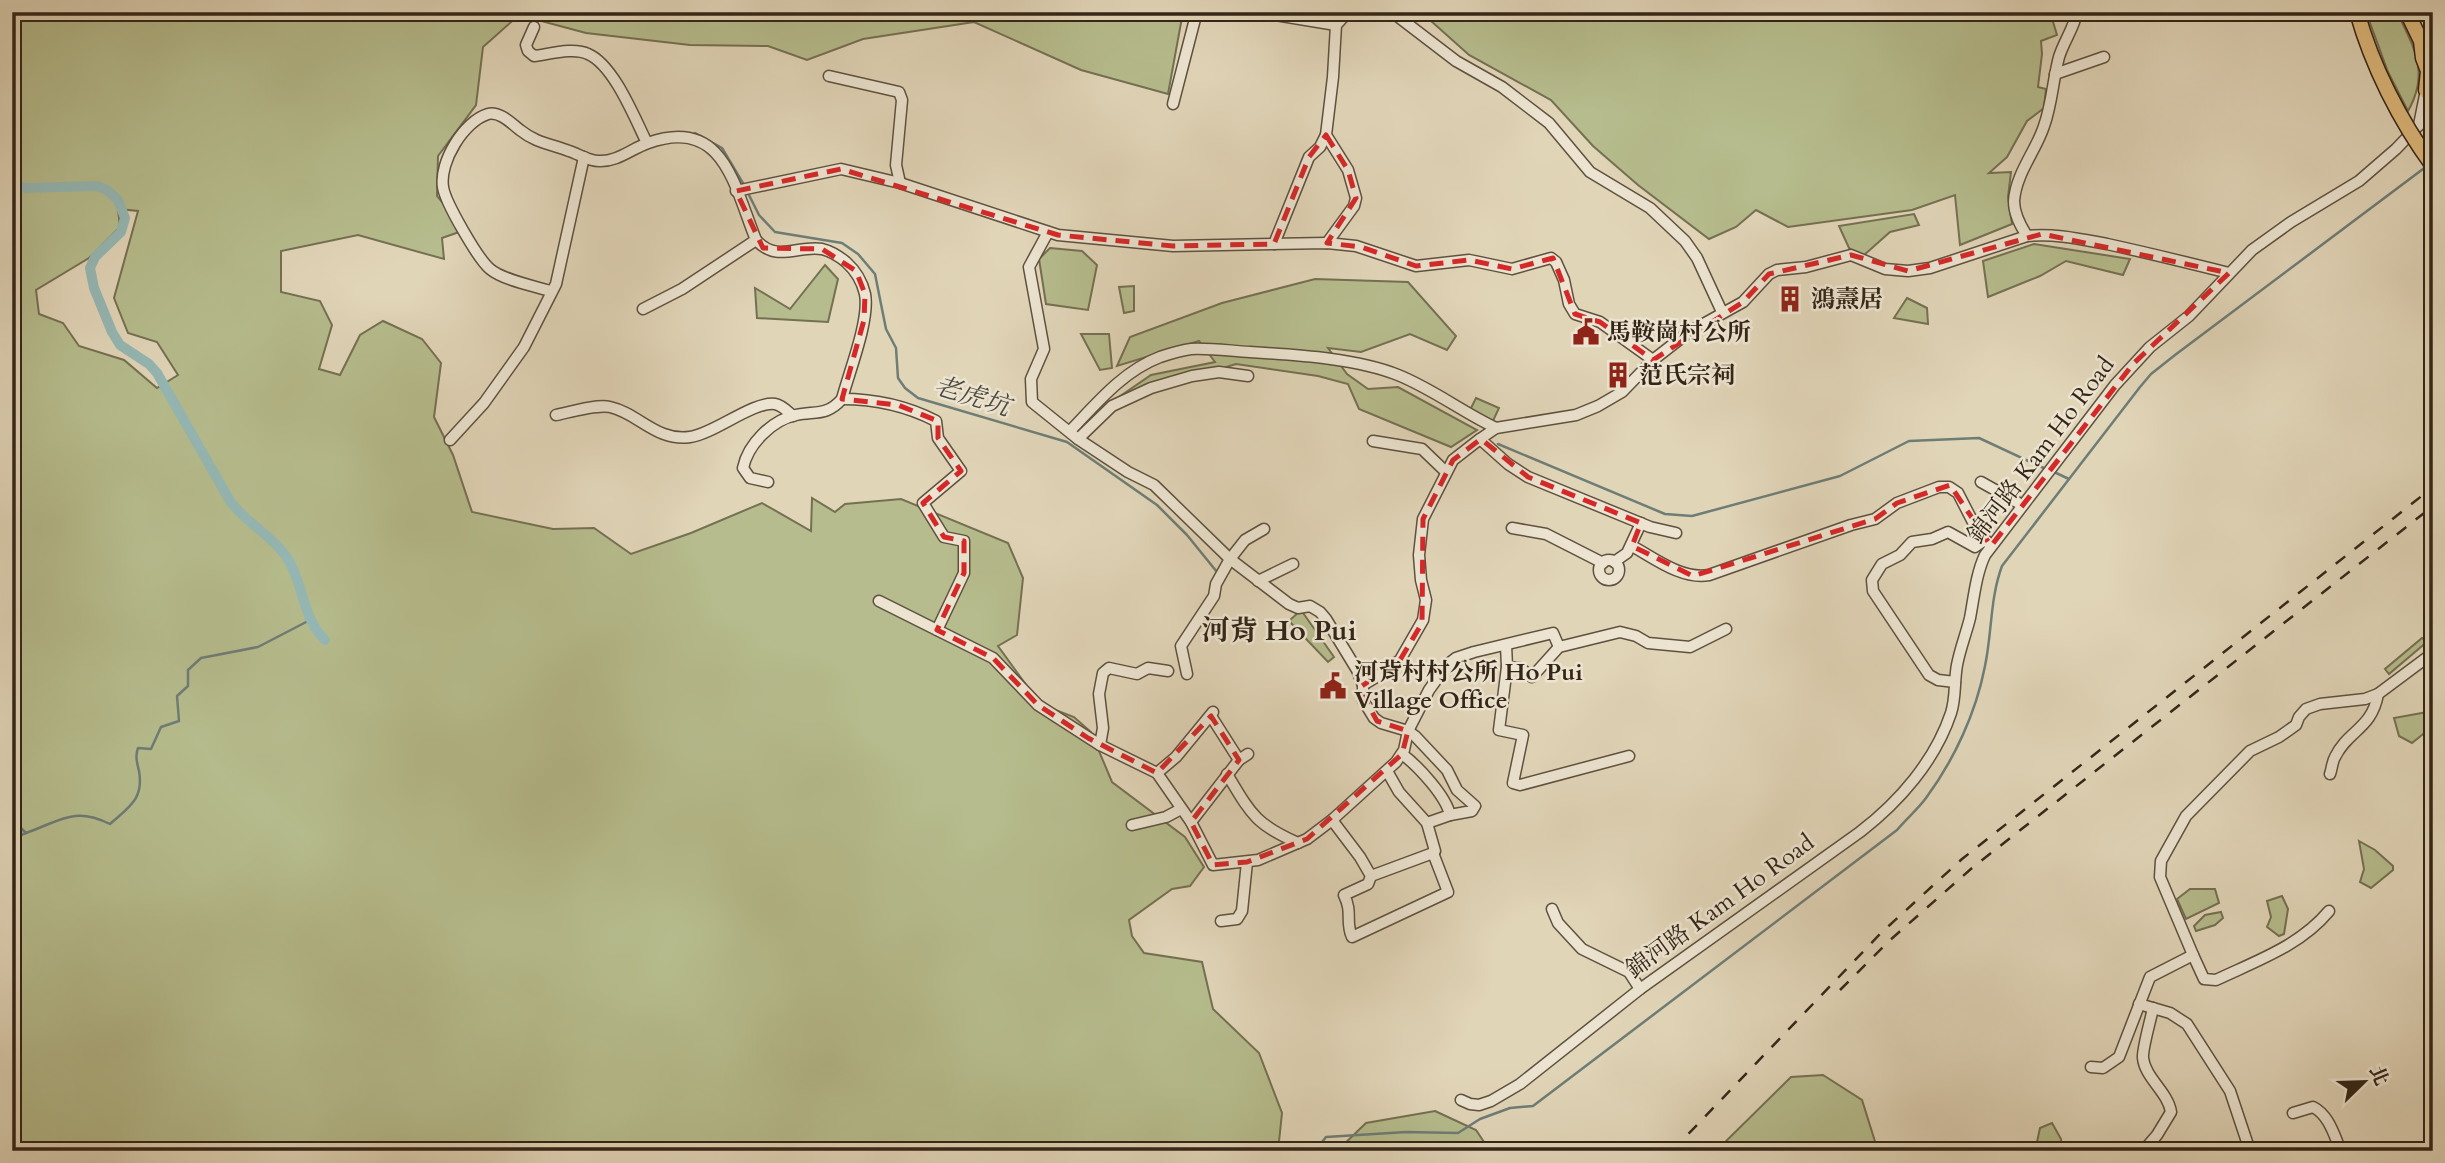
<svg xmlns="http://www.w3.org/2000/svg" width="2445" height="1163" viewBox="0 0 2445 1163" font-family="Cardo,'Noto Serif TC',serif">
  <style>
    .green { fill: #b6bc8d; stroke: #747052; stroke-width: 2; fill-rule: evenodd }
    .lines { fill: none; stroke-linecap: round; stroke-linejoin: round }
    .stream { stroke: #6e7d76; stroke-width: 2.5 }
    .canal { stroke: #95b8b5; stroke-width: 10 }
    .minor-casing { stroke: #5e513f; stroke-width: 13 }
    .major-casing { stroke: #332517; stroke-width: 17 }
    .minor { stroke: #ece4d1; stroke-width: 10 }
    .major { stroke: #e0ba7c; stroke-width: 14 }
    .rail { stroke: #332517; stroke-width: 2.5; stroke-dasharray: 12 12; stroke-linecap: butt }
    .major-bridge-casing { stroke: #332517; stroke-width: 17; stroke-linecap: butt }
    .major-bridge { stroke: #e0ba7c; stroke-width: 14 }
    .marked { fill: none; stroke: #d62828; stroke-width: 5; stroke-dasharray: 14 9; stroke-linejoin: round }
    .labels { text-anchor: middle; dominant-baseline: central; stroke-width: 5; stroke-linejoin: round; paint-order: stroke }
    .poi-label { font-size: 24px; font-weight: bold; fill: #332517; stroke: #ece4d1; text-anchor: start }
    .street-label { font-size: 24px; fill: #332517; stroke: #ece4d1 }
    .water-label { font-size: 26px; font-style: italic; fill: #4c4a3e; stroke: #ece4d1 }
    .quarter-label { font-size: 28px; font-weight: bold; fill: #332517; stroke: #ece4d1 }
  </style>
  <rect width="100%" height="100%" fill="#e1d5b8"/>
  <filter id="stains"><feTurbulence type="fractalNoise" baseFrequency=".00286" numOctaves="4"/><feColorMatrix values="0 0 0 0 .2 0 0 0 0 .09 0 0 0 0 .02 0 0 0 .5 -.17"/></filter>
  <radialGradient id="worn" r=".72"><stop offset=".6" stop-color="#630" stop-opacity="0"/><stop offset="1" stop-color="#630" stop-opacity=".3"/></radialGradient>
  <g class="green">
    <path d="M 12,12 L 1183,12 L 1168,94 L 1081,70 L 974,22 L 863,39 L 807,60 L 768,46 L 690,45 L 586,33 L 519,15 L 483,47 L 476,105 L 438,156 L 437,196 L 465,230 L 442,238 L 444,259 L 358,235 L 281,251 L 281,292 L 320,301 L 332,325 L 319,369 L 340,375 L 360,335 L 383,321 L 422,339 L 441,363 L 434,417 L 453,455 L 472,512 L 553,529 L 594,528 L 631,554 L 691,533 L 762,503 L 811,531 L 812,498 L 835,512 L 845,504 L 901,499 L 1008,543 L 1023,578 L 1017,635 L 998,646 L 1040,704 L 1074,717 L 1091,732 L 1112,782 L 1185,837 L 1204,867 L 1190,886 L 1172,889 L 1129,920 L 1132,936 L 1144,953 L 1202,962 L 1213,1009 L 1259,1053 L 1282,1113 L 1278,1151 L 12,1151 ZM 118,209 L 138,211 L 114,298 L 128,333 L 157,342 L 178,375 L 157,388 L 124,360 L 79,346 L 63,323 L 39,314 L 36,290 L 89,258 L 120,227 Z"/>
    <polygon points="1421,12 2050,12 2057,35 2041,41 2042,54 2038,87 2046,89 2044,108 2027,121 2007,157 1989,173 2011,172 2008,197 2012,224 1960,245 1955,195 1912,210 1788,227 1756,210 1736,227 1709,239 1638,185 1593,146 1551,100 1469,55"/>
    <path d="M 2366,12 L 2397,12 C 2414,48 2430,72 2408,111 L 2388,72 Z"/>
    <polygon points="1914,214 1919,225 1890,232 1863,256 1849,248 1839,226"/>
    <polygon points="2034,244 2130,259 2123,275 2066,261 2040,276 1988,297 1983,261"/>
    <polygon points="1050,248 1082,251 1097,265 1088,310 1046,304 1039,259"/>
    <polygon points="825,265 838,279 828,322 757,318 755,288 790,309"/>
    <polygon points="1315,279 1408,282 1456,336 1447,350 1410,334 1361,352 1328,348 1347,374 1368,389 1398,387 1477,430 1451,447 1359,409 1348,384 1318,376 1236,364 1113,401 1151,375 1215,362 1199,341 1117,366 1130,337 1222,303"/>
    <polygon points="1134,286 1134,311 1124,313 1119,287"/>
    <polygon points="1907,298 1927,308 1928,324 1894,318"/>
    <polygon points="1081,334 1109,334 1112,368 1100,370"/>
    <polygon points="1476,398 1499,408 1492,423 1469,412"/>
    <polygon points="1301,610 1334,657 1328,662 1289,621"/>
    <polygon points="2422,638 2428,641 2389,674 2385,669"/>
    <polygon points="2433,711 2433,726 2412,743 2399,736 2394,718"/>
    <polygon points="2359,841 2375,850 2393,866 2393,870 2371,888 2360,882 2364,869"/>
    <polygon points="2190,889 2215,889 2219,903 2186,919 2177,899"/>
    <polygon points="2282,896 2288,909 2284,934 2279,936 2267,927 2271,917 2267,901"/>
    <polygon points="2221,912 2223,918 2215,925 2196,931 2194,926 2205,915"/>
    <polygon points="1823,1075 1862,1100 1878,1151 1716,1151 1791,1077"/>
    <polygon points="1435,1111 1476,1130 1490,1151 1337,1151 1366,1123"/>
    <polygon points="2052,1123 2061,1139 2062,1151 2038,1151 2037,1142 2040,1128"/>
  </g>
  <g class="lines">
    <g class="stream">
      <polyline points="695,133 722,148 744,185"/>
      <polyline points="747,191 759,215 775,232 842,243 858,254 875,274 886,329 896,348 898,378 905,388 918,398 1067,442 1157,505 1187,535 1217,572"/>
      <polyline points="1498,444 1665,514 1692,516 1840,476 1909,441 1979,438 2048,470"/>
      <polyline points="2054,472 2069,479"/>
      <path d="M 12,819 L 26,833 C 60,821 74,806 110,824 C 129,807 144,799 139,771 C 137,763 135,756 138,748 L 151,749 L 161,727 L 179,721 L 177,696 L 188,686 L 188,670 L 201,658 L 258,647 L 310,620"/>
      <polyline points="12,869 21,835 26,833"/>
      <polyline points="12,910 12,913"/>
      <path d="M 1315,1151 L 1326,1137 L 1406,1132 L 1458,1133 L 1480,1119 L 1510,1108 L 1533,1106 L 1897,830 C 1906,819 1918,809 1926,798 C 1954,760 1976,713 1985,666 C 1992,633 1990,598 2002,566 L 2140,387 L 2151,374 L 2175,355 L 2427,166"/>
    </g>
    <path class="canal" d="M 12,185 L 26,188 L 97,186 L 107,190 L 118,200 L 125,218 L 121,232 L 95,257 L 90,268 L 94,288 L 112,332 L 120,345 L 149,364 L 157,373 L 230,501 C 245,522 270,534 285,555 C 304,581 301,617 325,640"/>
    <g class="minor-casing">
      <g id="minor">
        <polyline points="1256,12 1336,25"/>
        <polyline points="1392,12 1456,61 1502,87 1549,123 1590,172 1650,208 1685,241 1697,258 1722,312"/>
        <path d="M 534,27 L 526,45 L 528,51 L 534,56 C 550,54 574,47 588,54 C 614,65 635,119 647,143"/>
        <polyline points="2055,74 2104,57"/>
        <polyline points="829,76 899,92 902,100 896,165 900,183"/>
        <polyline points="1173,104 1195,19 1200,12"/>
        <polyline points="2419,125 2426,90"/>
        <polyline points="736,191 841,169 900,183 1058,235 1173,246 1327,243 1356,246 1416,266 1469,260 1512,269 1551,258 1556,262 1564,280 1569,304 1575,314 1600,322 1653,360"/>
        <polyline points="1048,232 1029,267 1044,349 1031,379 1032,402 1078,439 1128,472 1154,485 1230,559 1289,604 1298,608 1310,606 1320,612 1326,619 1357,670 1363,685 1363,700 1374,718 1381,723 1408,731 1415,736 1447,770 1457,790 1475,806 1472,811 1450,815"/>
        <path d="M 2027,236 C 2020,225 2014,214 2014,201 C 2016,173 2036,151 2044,126 C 2052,104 2053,79 2059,57 C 2064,41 2074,28 2077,12"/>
        <polyline points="1327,243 1354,206 1356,198 1348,170 1326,135 1333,77 1336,25 1348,12"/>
        <polyline points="1274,244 1309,157 1320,147 1326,135"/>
        <path d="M 550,291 C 534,286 503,280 490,269 C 478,259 445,202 443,187 C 439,162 464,121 488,114 C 500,111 512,124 520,130 C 536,143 551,144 569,151 C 579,154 588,161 599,161 C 617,162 631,149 648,143 C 724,116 734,186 756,240 C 777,263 797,245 822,249 C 830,251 840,257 846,262 C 855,270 862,281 865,294 C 870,320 849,372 842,399 C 827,416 816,411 796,415 C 772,420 748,444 743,468 L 750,478 L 768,482"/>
        <polyline points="643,309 682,289 756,240"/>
        <path d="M 842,399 C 874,399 907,406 936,421 L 938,438 L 961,471 L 923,503 L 944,537 L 964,541 L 964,573 L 937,630"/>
        <path d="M 556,415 C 570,412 597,404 610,407 C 638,413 657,442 690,437 C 714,434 753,401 775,404 C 782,405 788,412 793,416"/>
        <path d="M 1070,431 C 1097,403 1123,371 1160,357 C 1169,354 1182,350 1191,349 C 1210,348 1231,351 1250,352 C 1296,355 1355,358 1398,375 C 1433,389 1462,412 1496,428"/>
        <polyline points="1078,439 1112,406 1151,388 1192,376 1219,372 1248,376"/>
        <polyline points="1480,439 1508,464 1528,477 1650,527 1676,533"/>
        <polyline points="450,440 484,403 524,347 556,284 584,157"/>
        <polyline points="1373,441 1422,449 1446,472"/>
        <polyline points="1981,482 2022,505"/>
        <polyline points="1512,528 1546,534 1603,563"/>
        <path d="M 1632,546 C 1654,558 1682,580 1709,575 L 1851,525 L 1875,519 L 1897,503 L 1939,487 L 1949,487 L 1958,493 L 1977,530 L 1991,546"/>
        <circle cx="1609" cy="570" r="10"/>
        <polyline points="1614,562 1627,553 1641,523"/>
        <polyline points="1258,581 1293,564"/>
        <polyline points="879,601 993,658 1038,705 1100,745 1157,773 1191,822 1213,865 1258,860 1307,839 1332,820 1396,762 1404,750 1408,731 1429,690 1447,665 1456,658 1474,652 1553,633 1559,647"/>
        <polyline points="1506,645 1507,667 1499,730 1523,735 1513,783 1520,785 1629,756"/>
        <polyline points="1507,667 1520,668 1532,677 1559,647 1620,632 1636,636 1648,643 1690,647 1726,629"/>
        <polyline points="1187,674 1181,646 1214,596 1216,584 1230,559 1245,540 1264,529"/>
        <polyline points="1955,682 1938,680 1929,675 1873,591 1872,580 1882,564 1900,555 1912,542 1932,539 1948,532 1975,547 1985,540"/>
        <path d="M 1363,685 L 1378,676 L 1400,660 L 1423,620 L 1426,600 L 1421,580 L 1419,555 L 1423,519 L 1453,460 L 1480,439 L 1496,428 L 1576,415 L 1598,406 L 1622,392 L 1653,360 L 1689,332 L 1743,302 L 1769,274 L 1777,270 L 1806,267 L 1851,255 L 1885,269 L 1908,271 L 1930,268 L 2027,236 C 2054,233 2080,239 2107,244 C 2148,253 2189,263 2229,273"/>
        <polyline points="1211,716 1239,760"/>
        <polyline points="1100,745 1103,728 1099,694 1103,673 1109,668 1137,674 1148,668 1168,671"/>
        <path d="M 1387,771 L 1399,792 L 1427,823 L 1450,815 C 1446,796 1418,766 1402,754"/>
        <polyline points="1157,773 1176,757 1213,712"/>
        <path d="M 1227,774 C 1251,814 1255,824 1298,843"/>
        <path d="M 2330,774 C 2332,769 2332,762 2335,757 C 2348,730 2372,729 2378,694"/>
        <path d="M 1332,820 L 1360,857 L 1371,876 L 1433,853 L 1448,892 L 1352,937 C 1345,921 1353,913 1344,895 L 1368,884 L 1371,876"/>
        <polyline points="1191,822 1239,760 1248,754"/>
        <polyline points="1427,823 1435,851 1433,853"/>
        <polyline points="1132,825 1166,817 1181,809"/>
        <polyline points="1552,909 1558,923 1582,949 1629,972 1640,989"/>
        <polyline points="1221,921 1237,919 1242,911 1247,862"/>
        <path d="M 2193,955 L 2204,979 L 2216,980 C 2256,961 2300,946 2329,911"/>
        <polyline points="2139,1004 2170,1013 2187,1024 2230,1091 2250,1151"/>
        <polyline points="2091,1067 2103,1068 2119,1057 2150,977 2193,955 2160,877 2161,861 2186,816 2250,751 2279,737 2296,725 2299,717 2306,709 2320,704 2365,699 2378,694 2433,653"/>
        <path d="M 1461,1100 L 1470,1104 L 1479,1105 L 1491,1101 L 1520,1084 L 1640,989 L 1860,832 C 1899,802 1935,761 1951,713 C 1956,698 1954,681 1957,665 C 1960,649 1966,634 1970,618 C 1974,597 1976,574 1985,555 L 2115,385 L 2150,347 L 2189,316 L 2252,250 L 2291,222 L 2359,181 L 2396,149 L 2419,125 L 2433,115"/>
        <path d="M 2293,1113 L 2313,1107 C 2329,1115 2334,1135 2341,1151"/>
        <path d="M 2134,1151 L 2140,1148 L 2144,1150 L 2157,1135 L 2171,1112 C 2168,1092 2145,1078 2143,1058 C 2142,1049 2151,1019 2153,1008"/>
      </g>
    </g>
    <g class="major-casing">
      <polyline id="major" points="2407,12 2421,41 2423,58 2428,71 2426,90 2433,100"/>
    </g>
    <use href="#minor" class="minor"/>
    <use href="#major" class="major"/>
    <g class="rail">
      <polyline points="1840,990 1889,941 1972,868 2433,506"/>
      <polyline points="1672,1151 1881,933 1962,859 2433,487"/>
    </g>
    <g class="major-bridge-casing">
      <path id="major-bridge" d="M 2357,12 C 2372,66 2400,121 2433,166"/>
    </g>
    <use href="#major-bridge" class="major-bridge"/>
  </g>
  <path class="marked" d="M 1326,135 L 1348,170 L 1356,198 L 1327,243 L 1361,247 L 1416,266 L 1469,260 L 1512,269 L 1553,258 L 1575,314 L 1600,322 L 1653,360 L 1743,302 L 1769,274 L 1851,255 L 1908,271 L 2042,234 L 2229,273 L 2133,364 L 1991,546 L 1950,485 L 1897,503 L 1875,519 L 1693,576 L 1632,546 L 1641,523 L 1528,477 L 1481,439 L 1453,460 L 1423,519 L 1422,623 L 1400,660 L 1359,688 L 1377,721 L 1408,731 L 1402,754 L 1307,839 L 1247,862 L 1213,865 L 1191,822 L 1239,760 L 1211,716 L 1157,773 L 1088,738 L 1038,705 L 993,658 L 937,630 L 964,573 L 964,541 L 944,537 L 923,503 L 961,471 L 938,438 L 938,421 L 898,405 L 842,399 L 864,320 L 865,294 L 856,271 L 822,249 L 763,248 L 736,191 L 841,169 L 1058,235 L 1173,246 L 1274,244 L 1309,157 Z"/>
  <defs>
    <g id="building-bare" transform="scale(2.1)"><path d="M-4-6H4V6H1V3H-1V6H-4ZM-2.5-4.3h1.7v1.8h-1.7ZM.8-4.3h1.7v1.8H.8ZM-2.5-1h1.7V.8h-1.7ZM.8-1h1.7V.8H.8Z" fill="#8f2418" stroke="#ece4d1" stroke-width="2.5" paint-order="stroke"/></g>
    <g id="civic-bare" transform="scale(2.1)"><path d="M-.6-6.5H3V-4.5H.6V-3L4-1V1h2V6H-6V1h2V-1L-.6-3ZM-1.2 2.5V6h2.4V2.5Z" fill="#8f2418" stroke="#ece4d1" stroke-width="2.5" paint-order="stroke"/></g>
  </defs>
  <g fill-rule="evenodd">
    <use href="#building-bare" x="1790" y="299"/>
    <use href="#civic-bare" x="1586" y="332"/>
    <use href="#building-bare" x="1618" y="375"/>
    <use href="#civic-bare" x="1333" y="686"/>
  </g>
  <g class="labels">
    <g class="poi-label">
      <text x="1811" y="299">鴻燾居</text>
      <text x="1607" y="332">馬鞍崗村公所</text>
      <text x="1639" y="375">范氏宗祠</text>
      <text x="1354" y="672">河背村村公所 Ho Pui<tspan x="1354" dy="28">Village Office</tspan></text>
    </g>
    <g class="street-label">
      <text transform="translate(2041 450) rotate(-53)">錦河路 Kam Ho Road</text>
      <text transform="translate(1720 906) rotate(-36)">錦河路 Kam Ho Road</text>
    </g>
    <g class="water-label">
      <text transform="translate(972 396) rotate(17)">老虎坑</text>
    </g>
    <g class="quarter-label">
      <text x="1279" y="631">河背 Ho Pui</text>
    </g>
  </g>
  <rect width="2445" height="1163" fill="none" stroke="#e1d5b8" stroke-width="42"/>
  <rect x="14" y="14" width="2417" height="1135" fill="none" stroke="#332517" stroke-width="3.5"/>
  <rect x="21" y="21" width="2403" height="1121" fill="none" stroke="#332517" stroke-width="2"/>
  <g transform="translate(2364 1082) rotate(67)" stroke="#ece4d1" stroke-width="5" paint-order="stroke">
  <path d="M0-5L12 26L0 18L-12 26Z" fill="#332517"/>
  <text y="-10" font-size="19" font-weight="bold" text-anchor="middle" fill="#332517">北</text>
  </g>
  <rect width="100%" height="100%" filter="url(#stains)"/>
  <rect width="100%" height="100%" fill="url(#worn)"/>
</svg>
